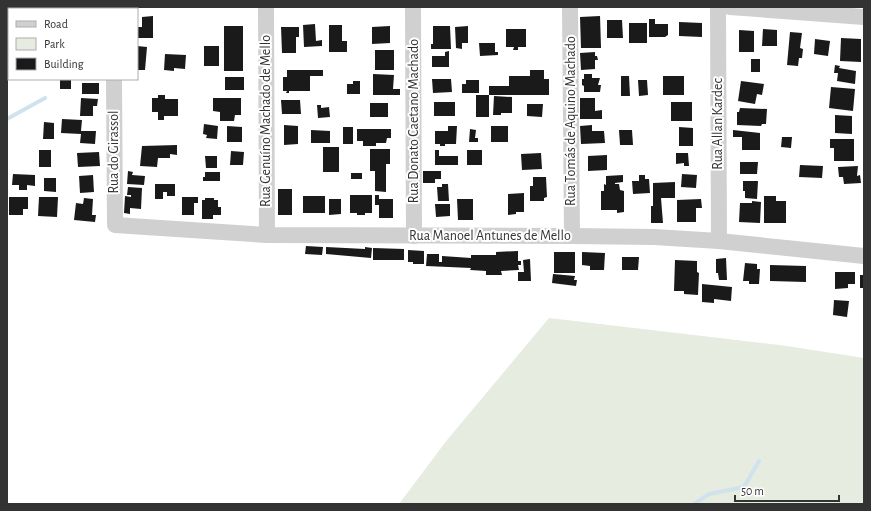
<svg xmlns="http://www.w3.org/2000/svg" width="871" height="511" viewBox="0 0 871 511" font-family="'Alegreya Sans',sans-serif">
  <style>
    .green { fill: #e6ecdf }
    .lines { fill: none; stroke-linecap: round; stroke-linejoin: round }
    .stream { stroke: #cfe2ee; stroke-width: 4 }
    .building { fill: #1a1a1a }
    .minor { stroke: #d0d0d0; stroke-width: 16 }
    .labels { text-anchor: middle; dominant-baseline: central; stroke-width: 4; stroke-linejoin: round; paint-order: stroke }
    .street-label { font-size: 14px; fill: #333; stroke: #fff }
  </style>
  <rect width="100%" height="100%" fill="#fff"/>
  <polygon class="green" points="549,318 780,345 864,358 864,504 399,504 447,440"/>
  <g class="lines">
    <g class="stream">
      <polyline points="7,119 45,98"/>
      <polyline points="694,504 709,494 744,487 759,461"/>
    </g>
  </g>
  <g class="building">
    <polygon points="153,16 153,38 137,38 137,27 142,27 142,17"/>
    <polygon points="600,16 601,48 581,48 580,17"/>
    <polygon points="649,19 655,19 655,24 668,24 668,35 665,37 649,37"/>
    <polygon points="607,20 622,20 623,38 607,38"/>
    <polygon points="679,22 702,23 702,37 679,36"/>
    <rect x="629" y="23" width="18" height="20"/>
    <polygon points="315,24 316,41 322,40 322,46 304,47 303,25"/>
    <polygon points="329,25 342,25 342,41 347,41 347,52 329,52"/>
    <polygon points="7,26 9,26 9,39 7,40"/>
    <rect x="224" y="26" width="19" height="45"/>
    <polygon points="390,26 390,43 372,44 372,27"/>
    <polygon points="433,26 450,26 451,49 431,49 431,44 433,44"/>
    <polygon points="468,26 468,43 462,43 462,49 456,48 455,27"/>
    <polygon points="281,27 299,27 299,37 296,37 296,53 282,53"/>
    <polygon points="506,29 526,29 526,47 518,47 518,50 513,50 514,47 506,47"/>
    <polygon points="763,29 777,30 777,46 762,46"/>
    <polygon points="739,30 754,31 754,52 739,52"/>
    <polygon points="790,32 802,33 800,48 803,49 802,58 799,58 798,66 787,65"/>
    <polygon points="841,38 861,39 861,62 840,61"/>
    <polygon points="815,39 830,41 828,56 814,54"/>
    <polygon points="479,43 495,43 495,52 498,52 498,55 480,56"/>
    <polygon points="137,46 147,47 145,70 137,70"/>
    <rect x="204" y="46" width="15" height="20"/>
    <rect x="375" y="50" width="19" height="20"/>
    <polygon points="449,51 449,67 432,67 432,56 445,56 445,52"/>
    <polygon points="595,52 595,56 597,56 598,60 595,60 595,69 581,70 580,53"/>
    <polygon points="165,54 186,55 185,69 174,68 174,71 164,70"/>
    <rect x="751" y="59" width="9" height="13"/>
    <polygon points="835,65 840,66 839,68 856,71 855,84 837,81 838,73 834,73"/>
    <polygon points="287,70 323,70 323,76 310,76 310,91 289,91 289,93 286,93 287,91 283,91 283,77 287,77"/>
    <polygon points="530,70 544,70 544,79 549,79 549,95 489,95 489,86 509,86 509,76 530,76"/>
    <polygon points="373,74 394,75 393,89 400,89 400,95 373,95"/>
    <polygon points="584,74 592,74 592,78 600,78 598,85 601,85 600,92 584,92 584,86 582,85 582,79 584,79"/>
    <polygon points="621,76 629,76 630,96 621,96"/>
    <rect x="663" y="76" width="21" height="19"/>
    <rect x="225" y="77" width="19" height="13"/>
    <rect x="60" y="79" width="11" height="10"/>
    <polygon points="432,79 451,79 452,92 433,93"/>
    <polygon points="466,80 479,80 479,93 462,93 462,84 466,84"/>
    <polygon points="638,80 647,80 648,95 639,96"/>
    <polygon points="353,81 360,81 360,94 347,94 347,84 353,84"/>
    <polygon points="741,81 764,84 762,95 757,94 755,104 738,101"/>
    <rect x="82" y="83" width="17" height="11"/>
    <polygon points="831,87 855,89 853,111 829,108"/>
    <polygon points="158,95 165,95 165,99 178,99 178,116 164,116 164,120 158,120 158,112 152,112 152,98 158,98"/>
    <rect x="476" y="95" width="13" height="22"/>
    <polygon points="494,96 512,97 512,113 501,113 501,115 493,115"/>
    <polygon points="81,98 98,99 97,106 93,106 93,116 80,116"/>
    <polygon points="213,98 241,98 241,115 235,115 234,121 220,121 220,112 213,111"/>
    <polygon points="580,98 595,98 595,111 602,110 602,119 580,119"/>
    <polygon points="281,100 300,100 301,114 282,114"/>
    <rect x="434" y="102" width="21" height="14"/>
    <rect x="671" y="102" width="21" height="19"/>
    <rect x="370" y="103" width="18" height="14"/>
    <polygon points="527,104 543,104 542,117 527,116"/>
    <polygon points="317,105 321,105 321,108 329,107 330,117 318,118"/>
    <polygon points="740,108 767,109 766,124 762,124 761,126 737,125 737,112 739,112"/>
    <polygon points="835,115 852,116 852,134 835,133"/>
    <polygon points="62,119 82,120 81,131 96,131 95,144 80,143 81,134 61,133"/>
    <polygon points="44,122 54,123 54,139 43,139"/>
    <polygon points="204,124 218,126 217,139 206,138 207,135 203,134"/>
    <polygon points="284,125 298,126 298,144 284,145"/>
    <polygon points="592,125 592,131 604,131 605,143 581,144 580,126"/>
    <polygon points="227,126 242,127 242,142 227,142"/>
    <polygon points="448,126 457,126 456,144 445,144 445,146 440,146 440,144 435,144 435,131 448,131"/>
    <rect x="491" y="126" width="17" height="16"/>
    <rect x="343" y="127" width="10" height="17"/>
    <polygon points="679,127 693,128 693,146 679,146"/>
    <polygon points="357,129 391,129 391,138 387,138 386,143 376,143 376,146 363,146 363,141 357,141"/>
    <polygon points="470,129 476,130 475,138 478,138 478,142 469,142"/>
    <polygon points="311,130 330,131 330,143 311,143"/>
    <polygon points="619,130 632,130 633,145 620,145"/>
    <polygon points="733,130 760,133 760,150 742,150 742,137 733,137"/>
    <polygon points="782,137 792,137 791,148 781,147"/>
    <polygon points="830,139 854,139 854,161 834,161 834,148 830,148"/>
    <polygon points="177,145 177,155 170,154 170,158 158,158 157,167 140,166 142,146"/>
    <rect x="323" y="147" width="16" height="25"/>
    <polygon points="370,149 390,149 390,164 386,164 386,192 375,191 375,171 370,171"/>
    <rect x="39" y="150" width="12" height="17"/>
    <polygon points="435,150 439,150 439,156 458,156 458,165 435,165"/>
    <rect x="467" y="150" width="15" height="15"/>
    <polygon points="231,151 244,152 243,165 230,165"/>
    <polygon points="99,152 100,166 78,167 77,153"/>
    <polygon points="541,153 542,169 522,170 521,154"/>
    <polygon points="676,153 688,153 689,166 684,166 684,163 676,164"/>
    <polygon points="607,155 607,170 588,171 588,156"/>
    <polygon points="205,156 217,156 217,168 206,168"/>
    <polygon points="740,162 758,162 757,174 740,174"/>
    <polygon points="800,165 823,166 822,178 799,177"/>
    <polygon points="858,166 857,176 860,175 861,183 844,184 843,177 839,177 838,167"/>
    <polygon points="128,171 133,172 132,175 145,176 144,185 127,184"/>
    <polygon points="423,171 441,171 441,179 435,179 435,183 423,183"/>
    <polygon points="205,172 220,172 220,181 203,181 203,177 205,177"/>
    <rect x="351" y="173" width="11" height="6"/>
    <polygon points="13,174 35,175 35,186 27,185 27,190 19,190 19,185 12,185"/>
    <polygon points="682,174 697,175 696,188 681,187"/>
    <polygon points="93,175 94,192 80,193 79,176"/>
    <polygon points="623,175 623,182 615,183 615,184 619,184 620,190 624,191 624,212 617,213 617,210 601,210 601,191 604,191 604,184 606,185 606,176"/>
    <polygon points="639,175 645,175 645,179 649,179 650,193 633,194 632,181 639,181"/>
    <polygon points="533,177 546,177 547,197 544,198 544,201 530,201 530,186 533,186"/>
    <polygon points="44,178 56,178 56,192 44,191"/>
    <polygon points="743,181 758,181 757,199 745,198 745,191 743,191"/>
    <polygon points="675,182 675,198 661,198 663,223 651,223 651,206 653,206 653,183"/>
    <polygon points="155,184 175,184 175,196 167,196 167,192 163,192 163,199 155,199"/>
    <polygon points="442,184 448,184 449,201 438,201 437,187 442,187"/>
    <polygon points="128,187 142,188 141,209 130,208 130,214 124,213 125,196 131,197 131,195 127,195"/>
    <rect x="278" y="189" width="14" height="26"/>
    <polygon points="524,193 524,212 516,212 516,214 508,215 508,194"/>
    <polygon points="350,195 372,195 372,213 365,213 365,215 357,215 357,213 350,213"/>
    <polygon points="375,195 379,195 379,199 393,199 393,218 379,218 379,205 375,205"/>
    <rect x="303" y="196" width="22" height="17"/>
    <polygon points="764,196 776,196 776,201 786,201 786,223 764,223"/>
    <polygon points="9,197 28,197 28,209 23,209 23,215 9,215"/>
    <polygon points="39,197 58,197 57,217 38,216"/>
    <polygon points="182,197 198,197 198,203 194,203 194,215 182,215"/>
    <polygon points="84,198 93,199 92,215 96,215 95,222 74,220 76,203 83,204"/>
    <polygon points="205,198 214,198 214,200 218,200 218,207 221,207 221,215 213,215 213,219 202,219 202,200 205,200"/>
    <polygon points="329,199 341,199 341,214 329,215"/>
    <polygon points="457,199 473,199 473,220 458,220"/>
    <polygon points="701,199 702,208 696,208 696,222 677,222 677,200"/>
    <polygon points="752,201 761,202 760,223 739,222 740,203 752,203"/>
    <polygon points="435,204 450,204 450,216 436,217"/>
    <polygon points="306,246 323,247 322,255 305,254"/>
    <polygon points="326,247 365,249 365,247 372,248 371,258 326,254"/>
    <polygon points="373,248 404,249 404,260 373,260"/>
    <polygon points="408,250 424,251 424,264 413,264 413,262 408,262"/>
    <polygon points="518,251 518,261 521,261 521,265 518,265 519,270 501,271 502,275 486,275 486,266 486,271 470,270 471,268 426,266 427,254 439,254 439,262 442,262 442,256 471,258 471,255 496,255 496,252"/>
    <rect x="554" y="252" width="21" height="21"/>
    <polygon points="582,252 605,253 604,270 590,270 590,266 582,265"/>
    <polygon points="622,257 639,257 638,270 622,270"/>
    <polygon points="726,258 727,280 719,280 718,273 716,273 716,259"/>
    <polygon points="530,259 531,281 518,281 518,272 524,272 523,260"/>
    <polygon points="675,260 697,261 697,272 699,273 698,295 684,294 684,291 674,291"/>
    <polygon points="745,263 757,264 757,269 760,269 759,284 749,284 749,281 743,281"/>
    <polygon points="770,265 806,266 806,282 770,281"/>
    <polygon points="835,272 855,272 855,284 848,284 848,288 835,289"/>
    <polygon points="553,274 575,276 574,280 577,280 576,286 552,283"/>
    <rect x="860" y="275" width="4" height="13"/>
    <polygon points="702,284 732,287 731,301 714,299 714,303 702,302"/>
    <polygon points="834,300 849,301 847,317 833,315"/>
  </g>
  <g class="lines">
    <g class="minor">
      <polyline points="114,7 114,9"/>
      <polyline points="266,7 267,235"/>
      <polyline points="413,7 414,236"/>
      <polyline points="570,7 572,236"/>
      <polyline points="718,7 719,241"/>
      <polyline points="730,7 864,17"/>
      <polyline points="114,79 115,225 267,235 572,236 654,237 719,241 864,256"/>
    </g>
  </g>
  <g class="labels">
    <g class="street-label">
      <text transform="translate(266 121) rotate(-90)">Rua Genuíno Machado de Mello</text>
      <text transform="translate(414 121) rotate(-90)">Rua Donato Caetano Machado</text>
      <text transform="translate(571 121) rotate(-90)">Rua Tomás de Aquino Machado</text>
      <text transform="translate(718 124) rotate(-90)">Rua Allan Kardec</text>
      <text transform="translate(114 152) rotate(-90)">Rua do Girassol</text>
      <text x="490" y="236">Rua Manoel Antunes de Mello</text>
    </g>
  </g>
  <rect width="871" height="511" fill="none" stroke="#333333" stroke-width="16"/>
  <rect x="8" y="8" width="130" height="72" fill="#ffffff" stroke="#adadad"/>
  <rect x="16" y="21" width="20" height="6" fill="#d0d0d0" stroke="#adadad"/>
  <text x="44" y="28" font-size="12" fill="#333333">Road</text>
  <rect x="16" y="38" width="20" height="12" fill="#e6ecdf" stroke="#adadad"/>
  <text x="44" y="48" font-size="12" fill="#333333">Park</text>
  <rect x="16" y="58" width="20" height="12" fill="#1a1a1a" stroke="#adadad"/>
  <text x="44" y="68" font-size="12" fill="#333333">Building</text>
  <path d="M735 495v6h104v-6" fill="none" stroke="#333333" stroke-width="2"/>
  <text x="741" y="495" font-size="12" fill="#333333" stroke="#ffffff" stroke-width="3" paint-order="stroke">50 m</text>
</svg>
